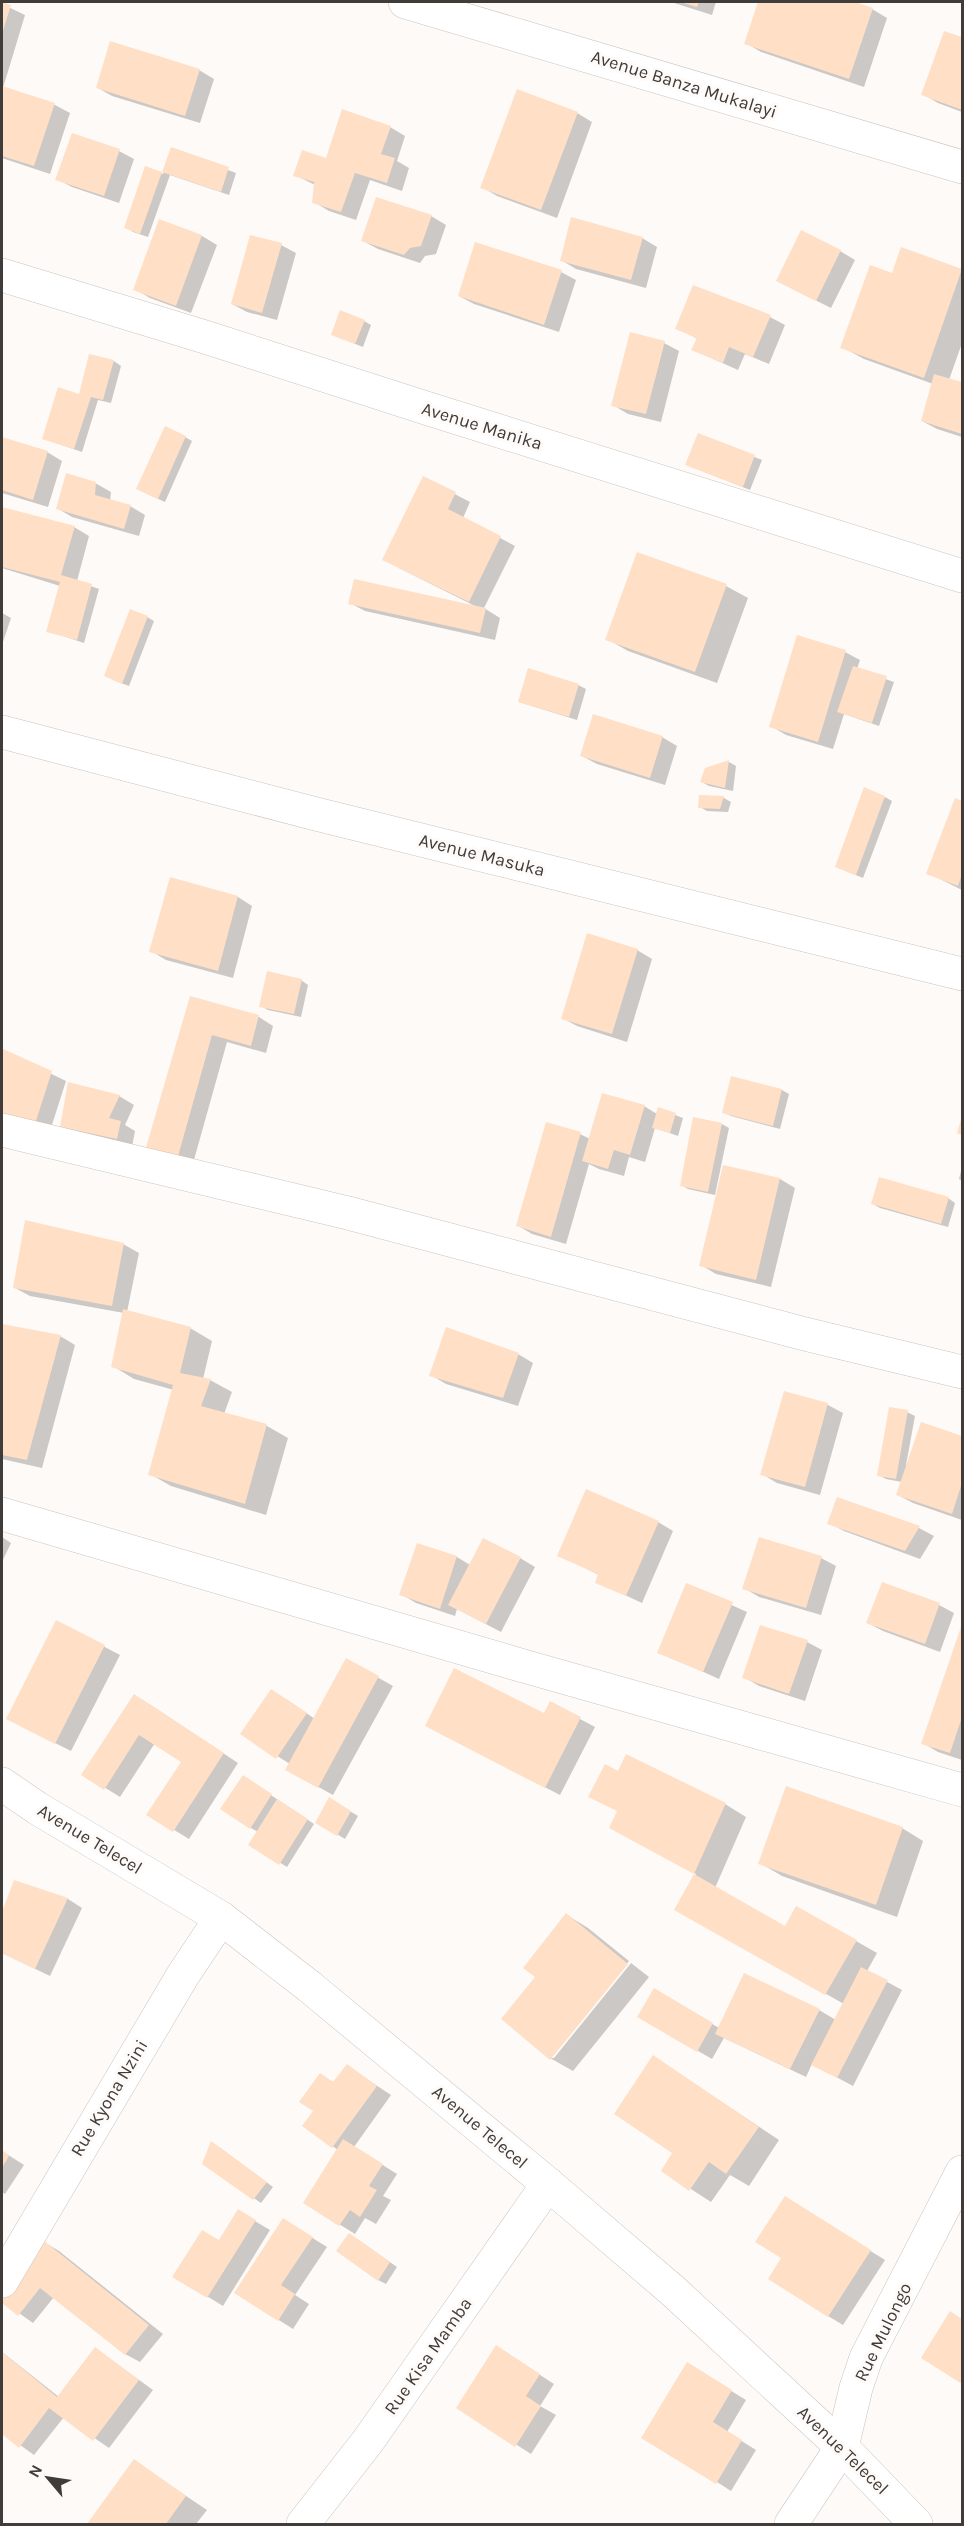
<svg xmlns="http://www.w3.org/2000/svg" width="964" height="2526" viewBox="0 0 964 2526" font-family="Karla,sans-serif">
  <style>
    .shadow { fill: #0003 }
    .building { fill: #ffdfc5 }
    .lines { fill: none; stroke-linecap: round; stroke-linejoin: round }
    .minor-casing { stroke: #cdc4bd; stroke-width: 34 }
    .minor { stroke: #fff; stroke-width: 33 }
    .labels { text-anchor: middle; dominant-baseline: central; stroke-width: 6; stroke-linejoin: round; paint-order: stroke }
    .street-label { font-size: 18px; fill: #403c39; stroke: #fefaf7 }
  </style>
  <rect width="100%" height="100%" fill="#fefaf7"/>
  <g class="shadow">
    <polygon points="671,2 716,2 712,15"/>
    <polygon points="760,2 850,2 872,9 887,18 864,87 761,52 746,43"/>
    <polygon points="2,4 25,15 3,88 55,105 70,113 50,174 2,158"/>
    <polygon points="945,33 962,39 962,112 938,103 923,94"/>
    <polygon points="199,70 214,79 200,123 112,96 98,88"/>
    <polygon points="577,113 592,122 557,218 497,196 482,187"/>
    <polygon points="390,127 405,136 397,161 409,168 402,191 370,180 356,220 329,211 314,202 315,185 295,175"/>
    <polygon points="172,149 236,173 229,195 170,175 148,237 133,232 126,227 146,168 163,174"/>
    <polygon points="119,151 134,159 119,203 72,187 57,179"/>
    <polygon points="431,216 446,225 436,254 425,256 420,263 378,249 363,241"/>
    <polygon points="160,221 202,236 217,245 191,313 150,298 135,289"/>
    <polygon points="642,238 657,247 646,288 576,269 561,260"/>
    <polygon points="281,245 296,253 277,320 247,312 232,304"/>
    <polygon points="902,249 962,271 962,343 949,380 962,384 962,437 937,429 922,421 933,384 864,359 842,347 893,275"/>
    <polygon points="840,251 855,260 831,308 793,289"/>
    <polygon points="561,272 576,280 559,332 474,304 459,296"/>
    <polygon points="770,317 785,325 769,364 745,354 738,370 693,350 698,339 677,328"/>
    <polygon points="364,321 371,325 363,347 340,338"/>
    <polygon points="664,343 679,351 661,422 628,414 613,405"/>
    <polygon points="114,361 121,366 111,403 98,400 82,452 44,439 80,396"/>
    <polygon points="699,435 762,460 750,490 695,468"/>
    <polygon points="185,437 192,441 165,502 145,493"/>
    <polygon points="2,438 47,452 62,461 48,507 2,493"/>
    <polygon points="424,478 470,502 463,518 515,546 484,608 500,618 495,640 365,611 350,603 477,607 399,568"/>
    <polygon points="95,483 111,492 110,501 130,506 145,515 139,536 72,517 57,508"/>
    <polygon points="2,509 74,527 89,536 77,581 99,589 84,643 48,631 60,586 2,568"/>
    <polygon points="638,554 726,586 748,598 717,683 628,651 607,639"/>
    <polygon points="2,613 11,618 2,645"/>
    <polygon points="147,617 154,621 129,686 113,680"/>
    <polygon points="845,652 860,660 857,669 894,682 879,726 844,714 833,749 786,735 771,726"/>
    <polygon points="578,685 586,689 577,720 519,702"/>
    <polygon points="662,737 677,746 665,785 597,764 582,756"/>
    <polygon points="729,762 736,766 733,791 709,786 702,782 706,769"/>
    <polygon points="701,797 724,798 731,802 728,812 707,811 700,807"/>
    <polygon points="885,797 892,801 863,878 836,867"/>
    <polygon points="955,800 962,803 962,890 928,873"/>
    <polygon points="238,897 252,906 233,978 166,960 151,951"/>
    <polygon points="637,950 652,959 627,1042 577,1026 562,1018"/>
    <polygon points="301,980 308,985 301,1017 268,1010 261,1006"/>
    <polygon points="191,998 259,1017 273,1026 266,1053 227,1042 192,1167 162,1159"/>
    <polygon points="4,1051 66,1081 50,1131 2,1117 2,1064"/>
    <polygon points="782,1090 789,1094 780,1129 731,1116 723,1112"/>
    <polygon points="119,1096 134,1105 125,1125 135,1131 132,1147 77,1135 62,1126"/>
    <polygon points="644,1106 657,1114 659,1109 683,1118 678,1136 655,1128 645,1162 629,1157 624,1176 599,1169 589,1164 566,1244 532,1234 517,1225 580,1134 590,1139"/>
    <polygon points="722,1124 729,1128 715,1195 688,1189 681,1185"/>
    <polygon points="724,1167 780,1179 795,1188 771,1287 716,1274 701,1265"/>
    <polygon points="962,1167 962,1181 959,1179"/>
    <polygon points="948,1198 955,1203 948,1227 880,1208 873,1204"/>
    <polygon points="123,1244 139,1253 127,1312 190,1328 212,1341 203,1379 210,1380 232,1392 224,1414 267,1426 288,1438 266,1515 171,1486 150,1474 174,1390 134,1379 113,1366 124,1313 30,1296 15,1288"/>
    <polygon points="2,1325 60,1336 75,1345 42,1468 2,1459"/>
    <polygon points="518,1354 533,1363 518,1406 446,1384 431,1375"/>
    <polygon points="785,1393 828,1405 843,1413 820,1495 777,1483 762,1474"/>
    <polygon points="907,1412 915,1416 906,1465 908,1465 922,1423 962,1438 962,1520 913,1503 898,1495 902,1482 886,1479 879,1475"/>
    <polygon points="837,1499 919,1528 934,1536 920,1559 844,1531 829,1523"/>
    <polygon points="658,1522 673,1531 642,1603 597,1582 599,1575 559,1555"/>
    <polygon points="2,1537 11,1543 2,1562"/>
    <polygon points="418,1545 457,1557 470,1565 520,1558 535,1567 501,1632 457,1609 455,1616 416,1603 401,1594"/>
    <polygon points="821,1558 836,1566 821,1615 759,1597 744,1588"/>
    <polygon points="883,1584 939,1605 954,1613 940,1652 883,1631 868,1623"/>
    <polygon points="687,1585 747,1612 719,1679 659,1652"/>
    <polygon points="57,1622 120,1655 71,1751 23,1727"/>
    <polygon points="962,1628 962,1760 938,1752 923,1743"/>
    <polygon points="807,1642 822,1650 805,1701 759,1686 744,1677"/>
    <polygon points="347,1660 393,1686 333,1795 302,1778 290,1764 242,1734 286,1699 315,1719"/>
    <polygon points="550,1703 595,1727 560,1795 441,1734 544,1715"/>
    <polygon points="149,1704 238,1763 189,1839 148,1814 183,1761 155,1743 120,1797 83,1774"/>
    <polygon points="618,1773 725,1804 746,1817 715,1888 786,1928 856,1941 877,1953 867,1971 902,1990 853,2086 812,2064 806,2077 724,2038 712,2059 639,2017 655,1990 719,2028 819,2010 836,2020 844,2004 676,1910 696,1874 632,1839 619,1812"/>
    <polygon points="250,1781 314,1824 287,1867 250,1844 258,1832 251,1828"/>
    <polygon points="330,1799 358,1816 345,1839 317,1822"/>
    <polygon points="902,1828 923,1841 897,1917 782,1876 760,1863"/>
    <polygon points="15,1881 68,1899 82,1908 50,1976 2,1953 2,1917"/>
    <polygon points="567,1915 588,1928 629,1961 550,2058 537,1977"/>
    <polygon points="631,1963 649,1977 573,2071 550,2058 554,2058"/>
    <polygon points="654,2057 779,2140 749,2186 730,2175 711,2202 663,2171 674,2153"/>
    <polygon points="347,2066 391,2095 354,2147 397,2174 383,2196 391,2200 376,2224 365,2218 355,2234 305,2203 338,2150 304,2126 315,2110 320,2075 335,2083"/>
    <polygon points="219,2147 273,2187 261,2203 204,2164"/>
    <polygon points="2,2151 24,2165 5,2194 2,2192"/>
    <polygon points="800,2207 885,2260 843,2325 828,2316 783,2258"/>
    <polygon points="238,2211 270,2230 223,2306 174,2276 220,2242"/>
    <polygon points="298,2229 327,2247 295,2295 309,2304 293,2329 236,2293"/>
    <polygon points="357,2239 397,2267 386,2284 378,2280"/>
    <polygon points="44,2242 59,2251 163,2334 140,2362 125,2354 54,2297 33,2323 2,2301 2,2295"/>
    <polygon points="950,2313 962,2320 962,2382 923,2357"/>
    <polygon points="96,2349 153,2390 109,2448 64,2417 34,2455 2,2432 2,2352 59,2397"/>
    <polygon points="511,2356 554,2384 540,2406 556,2415 531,2454 458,2407"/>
    <polygon points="687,2364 746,2400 727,2432 756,2450 731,2491 717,2482"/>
    <polygon points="134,2461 207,2510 196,2524 89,2524"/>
  </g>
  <g class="building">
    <polygon points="2,2 11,5 2,34"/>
    <polygon points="680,2 699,2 697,7"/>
    <polygon points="758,2 855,2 873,8 849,79 744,44"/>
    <polygon points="944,31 962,37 962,110 921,95"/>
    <polygon points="110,41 200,69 185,116 96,88"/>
    <polygon points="2,86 55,103 34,166 2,156"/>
    <polygon points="517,89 578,112 541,210 480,188"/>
    <polygon points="342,109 391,126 381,154 395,158 387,183 355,173 341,212 312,203 314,182 293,176 302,150 326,158"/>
    <polygon points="72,133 120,149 104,196 55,180"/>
    <polygon points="171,147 229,167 221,192 162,172"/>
    <polygon points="145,166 162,172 140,234 124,228"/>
    <polygon points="376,197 432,215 421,246 410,248 404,255 361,241"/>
    <polygon points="571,217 643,237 631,280 560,261"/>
    <polygon points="159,219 202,235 176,306 133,290"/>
    <polygon points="801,230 841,250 816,301 776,281"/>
    <polygon points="250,235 282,243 262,313 231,304"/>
    <polygon points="475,242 562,270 544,325 458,296"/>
    <polygon points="901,247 962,269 924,378 840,348 870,265 892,273"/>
    <polygon points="693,285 771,315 753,357 729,347 723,363 691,350 697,338 675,329"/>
    <polygon points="340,310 365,320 355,344 331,335"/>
    <polygon points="630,332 665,341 646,414 611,406"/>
    <polygon points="89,354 114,360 103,400 91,397 74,449 42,439 58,387 79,394"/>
    <polygon points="934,374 962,382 962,434 921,421"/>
    <polygon points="165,426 186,436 158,499 136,489"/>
    <polygon points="698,433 755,455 743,487 685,465"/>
    <polygon points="2,437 48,451 33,500 2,490"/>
    <polygon points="66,473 96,482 95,495 131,505 124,529 56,509"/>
    <polygon points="423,476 456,492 448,509 501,536 469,602 382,560"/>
    <polygon points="2,507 75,526 61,575 92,584 77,640 46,632 60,582 2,567"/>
    <polygon points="637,552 727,584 695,672 605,640"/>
    <polygon points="354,579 486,608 480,633 348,604"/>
    <polygon points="130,609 148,616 122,684 104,676"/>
    <polygon points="797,635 846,650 818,742 769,727"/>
    <polygon points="853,666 887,676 872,723 837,712"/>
    <polygon points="528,668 579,684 569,717 518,702"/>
    <polygon points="593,714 663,736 650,778 580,756"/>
    <polygon points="729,760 725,788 700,782 705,768"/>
    <polygon points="864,787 885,796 856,875 835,867"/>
    <polygon points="699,795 724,796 720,809 698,808"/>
    <polygon points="955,798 962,801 962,874 958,886 926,874"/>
    <polygon points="170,877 238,896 218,971 149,952"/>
    <polygon points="587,933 638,949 612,1034 561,1019"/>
    <polygon points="267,971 302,979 294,1014 259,1007"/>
    <polygon points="190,996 259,1015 251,1046 212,1035 177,1160 145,1151"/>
    <polygon points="3,1049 52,1071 35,1124 2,1115"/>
    <polygon points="731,1076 782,1089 773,1126 722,1113"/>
    <polygon points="68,1082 120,1095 109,1118 121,1121 117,1139 60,1127"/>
    <polygon points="602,1093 645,1105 630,1155 614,1150 608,1169 582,1161"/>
    <polygon points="658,1107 676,1113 670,1133 652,1128"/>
    <polygon points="962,1116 962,1135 957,1133"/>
    <polygon points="693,1117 722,1123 708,1192 680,1186"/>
    <polygon points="546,1122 581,1132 551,1237 516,1226"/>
    <polygon points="723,1165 780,1178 756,1280 699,1266"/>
    <polygon points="879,1177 949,1197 941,1224 871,1204"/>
    <polygon points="25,1220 124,1243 112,1306 13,1288"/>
    <polygon points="123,1309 191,1327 180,1373 211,1379 201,1406 267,1424 245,1504 148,1475 173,1385 111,1367"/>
    <polygon points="2,1324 61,1335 27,1460 2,1455"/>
    <polygon points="446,1327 519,1353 503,1398 429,1376"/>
    <polygon points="784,1391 828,1403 805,1487 760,1475"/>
    <polygon points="889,1407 908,1410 896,1479 877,1476"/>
    <polygon points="921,1422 962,1436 962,1483 952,1514 896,1495"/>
    <polygon points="586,1489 659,1521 626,1596 595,1583 598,1574 557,1556"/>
    <polygon points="837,1497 920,1526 905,1551 827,1524"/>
    <polygon points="759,1537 822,1556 806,1608 742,1589"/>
    <polygon points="483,1538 521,1557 486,1624 448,1605"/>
    <polygon points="417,1543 457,1556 440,1609 399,1595"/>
    <polygon points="882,1582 940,1603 925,1644 866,1623"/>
    <polygon points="686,1583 733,1602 703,1672 657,1653"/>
    <polygon points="56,1620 105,1645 55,1744 6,1719"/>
    <polygon points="962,1624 962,1717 950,1753 921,1744"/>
    <polygon points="760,1625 808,1640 789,1694 742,1678"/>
    <polygon points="346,1658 379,1676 318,1788 285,1770"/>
    <polygon points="454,1668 544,1713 550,1701 581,1717 545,1788 425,1726"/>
    <polygon points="271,1689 307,1713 276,1759 240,1734"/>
    <polygon points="134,1694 224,1753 173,1832 146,1815 181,1762 139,1735 104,1790 81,1775"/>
    <polygon points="626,1754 726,1803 694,1874 609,1828 617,1811 588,1797 605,1764 618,1771"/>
    <polygon points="243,1775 272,1794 250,1829 220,1809"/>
    <polygon points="786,1786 903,1827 876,1905 758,1864"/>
    <polygon points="329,1797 351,1811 337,1836 315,1823"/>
    <polygon points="277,1799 308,1819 279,1865 248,1845"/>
    <polygon points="694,1874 785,1926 796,1906 857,1940 825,1995 674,1910"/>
    <polygon points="14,1880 68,1898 35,1969 2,1953 2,1912"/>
    <polygon points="566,1913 628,1964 550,2060 501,2019 535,1977 523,1968"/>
    <polygon points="861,1967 888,1980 837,2078 811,2065"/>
    <polygon points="744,1973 820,2009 790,2069 715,2034"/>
    <polygon points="654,1988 713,2023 697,2052 637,2017"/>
    <polygon points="653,2055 759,2127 726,2174 709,2162 689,2191 661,2171 672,2153 614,2114"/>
    <polygon points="347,2064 377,2086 332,2148 302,2126 313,2111 299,2102 320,2073 333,2082"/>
    <polygon points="343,2139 383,2164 369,2186 377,2190 360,2217 350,2210 339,2226 303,2203"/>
    <polygon points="211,2141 267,2182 253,2200 202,2164"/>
    <polygon points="2,2150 9,2156 2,2168"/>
    <polygon points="785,2196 871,2250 828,2317 768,2279 781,2258 755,2242"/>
    <polygon points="238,2209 256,2220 207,2298 172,2277 202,2230 219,2240"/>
    <polygon points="283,2218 313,2237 281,2285 295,2294 278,2321 234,2293"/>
    <polygon points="349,2233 390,2262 378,2281 336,2251"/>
    <polygon points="43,2240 149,2325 125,2355 40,2288 18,2316 2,2303 2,2293"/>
    <polygon points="950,2311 962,2319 962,2384 921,2358"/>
    <polygon points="496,2345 540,2374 526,2396 541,2406 515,2447 456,2408"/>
    <polygon points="95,2347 139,2380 93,2441 49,2408 19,2448 2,2434 2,2352 57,2397"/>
    <polygon points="687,2362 732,2390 713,2422 742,2440 716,2484 641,2438"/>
    <polygon points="134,2459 186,2496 166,2524 87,2524"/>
  </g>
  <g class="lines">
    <g class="minor-casing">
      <g id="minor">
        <polyline points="405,2 962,167"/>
        <polyline points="2,275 205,337 429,409 962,576"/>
        <polyline points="2,732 316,814 962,974"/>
        <polyline points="2,1130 348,1213 805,1334 962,1372"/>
        <polyline points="2,1514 527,1667 962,1790"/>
        <polyline points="2,1784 37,1808 221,1918 310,1987 548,2184 672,2290 842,2447 916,2524"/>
        <polyline points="2,2281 183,1975 221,1918"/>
        <polyline points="303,2524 368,2441 548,2184"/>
        <polyline points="791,2524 842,2447 856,2388 866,2358 962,2172"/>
      </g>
    </g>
    <use href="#minor" class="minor"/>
  </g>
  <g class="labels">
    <g class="street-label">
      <text transform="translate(684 84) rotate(17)">Avenue Banza Mukalayi</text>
      <text transform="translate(482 426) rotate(17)">Avenue Manika</text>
      <text transform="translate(482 855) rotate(14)">Avenue Masuka</text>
      <text transform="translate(90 1839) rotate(31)">Avenue Telecel</text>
      <text transform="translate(109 2098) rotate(-59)">Rue Kyona Nzini</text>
      <text transform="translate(480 2127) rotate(40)">Avenue Telecel</text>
      <text transform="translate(883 2332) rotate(-64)">Rue Mulongo</text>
      <text transform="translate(428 2356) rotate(-55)">Rue Kisa Mamba</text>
      <text transform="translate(843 2450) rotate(44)">Avenue Telecel</text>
    </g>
  </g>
  <rect width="964" height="2526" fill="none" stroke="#403c39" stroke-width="6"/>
  <g transform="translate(48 2478) rotate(299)" stroke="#fefaf7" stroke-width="4.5" paint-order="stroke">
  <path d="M0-4.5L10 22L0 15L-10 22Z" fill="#403c39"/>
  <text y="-9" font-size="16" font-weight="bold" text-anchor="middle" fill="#403c39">N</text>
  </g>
</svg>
